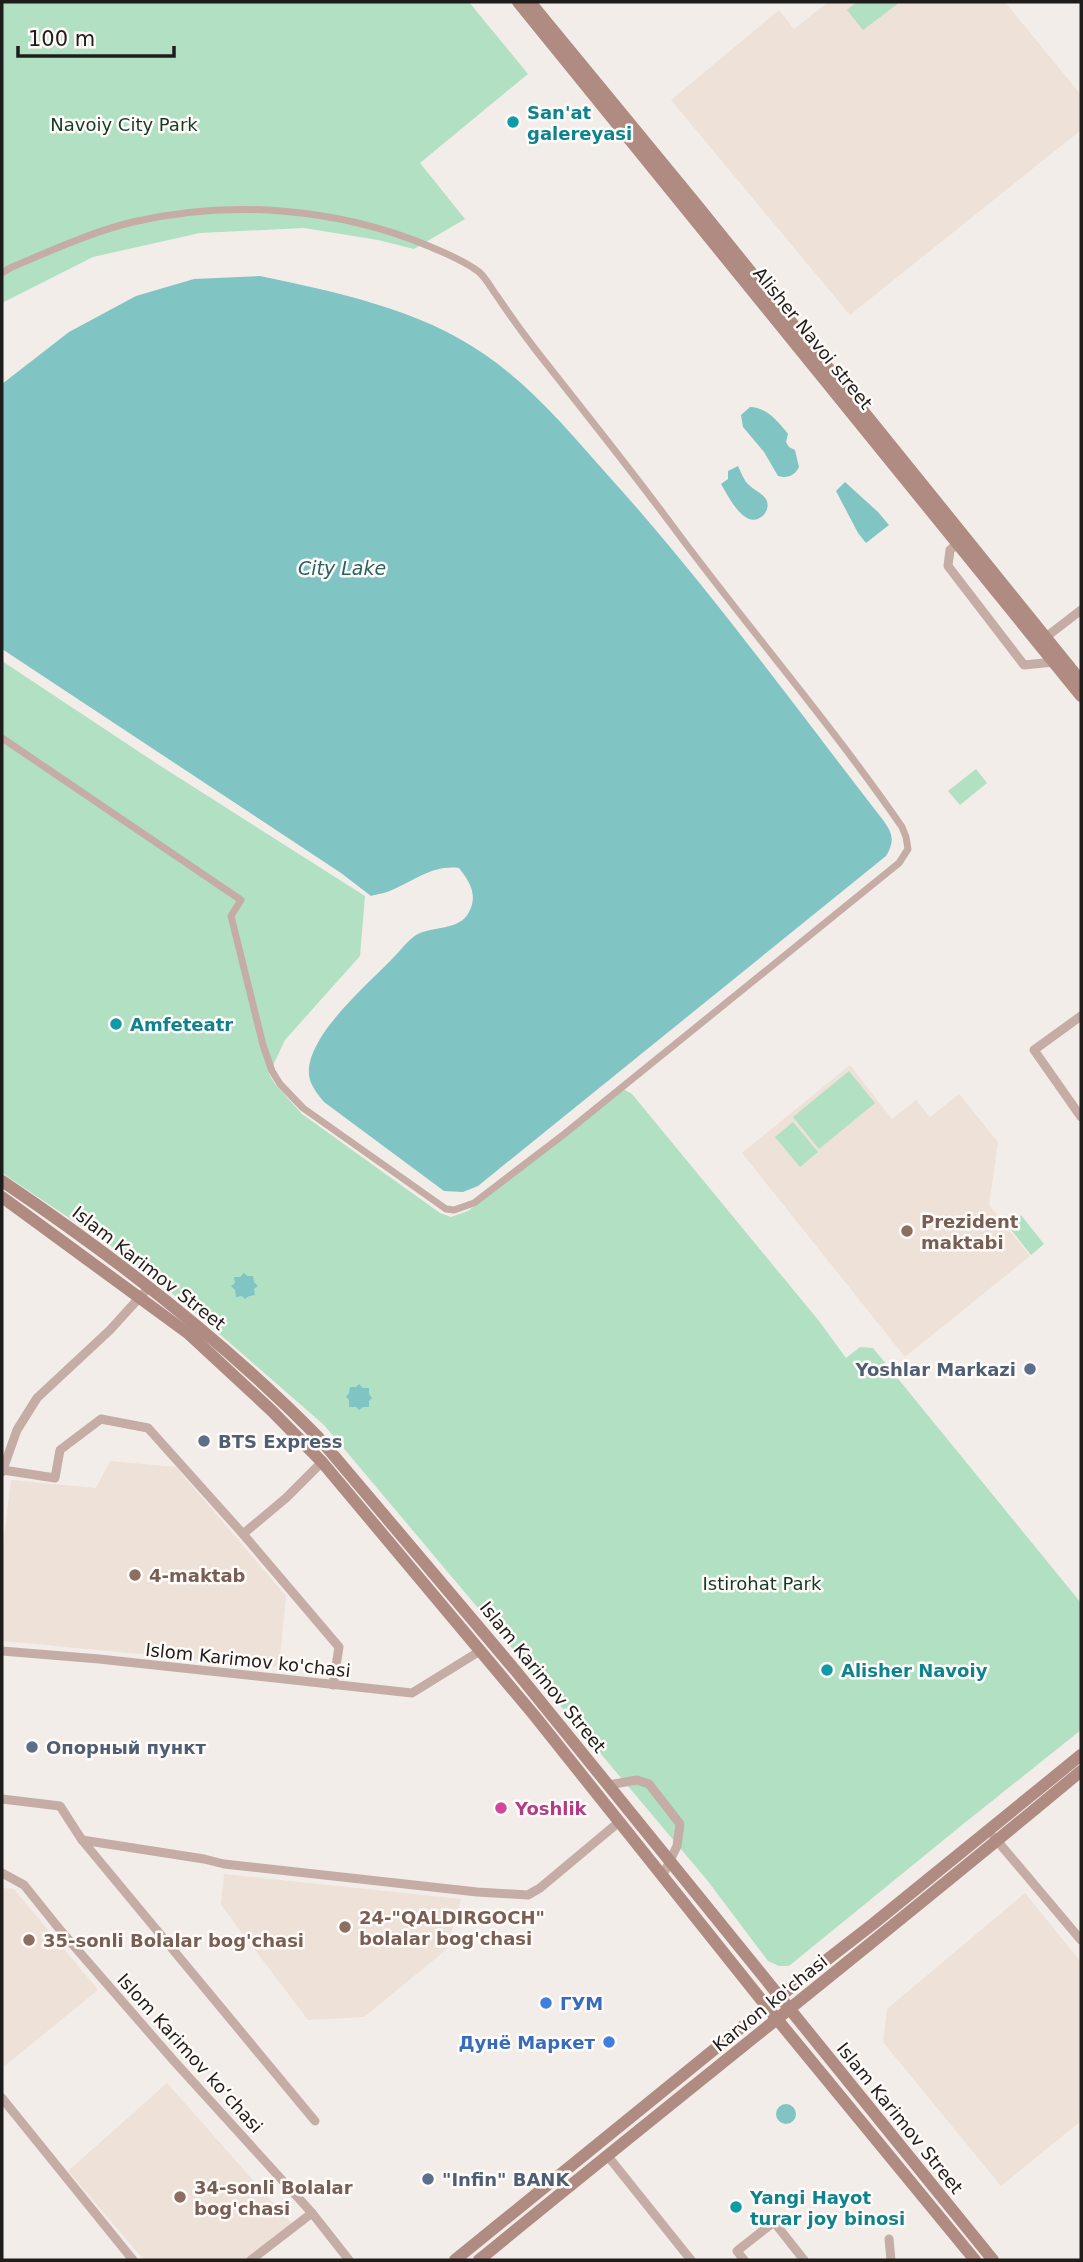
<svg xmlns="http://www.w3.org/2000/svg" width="1083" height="2262" viewBox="0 0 1083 2262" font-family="'DejaVu Sans',sans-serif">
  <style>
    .built { fill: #ede1d8 }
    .green { fill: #b1e0c3 }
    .water { fill: #80c5c4 }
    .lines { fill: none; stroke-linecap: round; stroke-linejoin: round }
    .pedestrian { stroke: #c5aca5; stroke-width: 7 }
    .minor { stroke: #c5aca5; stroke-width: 9 }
    .secondary { stroke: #af8b81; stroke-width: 12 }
    .culture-dot { fill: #0f9aa8; stroke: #fffbf8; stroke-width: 2.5 }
    .education-dot { fill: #8d6e63; stroke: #fffbf8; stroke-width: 2.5 }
    .service-dot { fill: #5c6f8a; stroke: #fffbf8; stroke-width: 2.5 }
    .hotel-dot { fill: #d1479c; stroke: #fffbf8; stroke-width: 2.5 }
    .shop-dot { fill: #3f7fe0; stroke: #fffbf8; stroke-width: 2.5 }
    .labels { text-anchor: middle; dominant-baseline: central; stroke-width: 5; stroke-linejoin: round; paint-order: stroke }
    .culture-label { font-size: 18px; font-weight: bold; fill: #0d838f; stroke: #fffbf8; text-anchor: start }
    .park-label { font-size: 18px; fill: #123a25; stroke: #fffbf8 }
    .street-label { font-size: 18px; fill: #1f1d1c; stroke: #fffbf8 }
    .education-label { font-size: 18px; font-weight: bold; fill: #785e54; stroke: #fffbf8; text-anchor: start }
    .service-label { font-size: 18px; font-weight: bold; fill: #4e5e75; stroke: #fffbf8; text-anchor: start }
    .hotel-label { font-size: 18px; font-weight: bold; fill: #b23c85; stroke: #fffbf8; text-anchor: start }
    .shop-label { font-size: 18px; font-weight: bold; fill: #366cbe; stroke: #fffbf8; text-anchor: start }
    .water-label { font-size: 19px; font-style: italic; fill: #296262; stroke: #fffbf8 }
  </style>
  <rect width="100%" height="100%" fill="#f3ede9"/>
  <g class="built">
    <polygon points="828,2 1005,2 1081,95 1081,130 850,315 671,100 779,10 794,29"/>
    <polygon points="850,1065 892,1119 916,1100 930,1117 959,1094 998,1142 989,1205 1030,1256 905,1357 742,1153"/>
    <polygon points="110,1461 176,1467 286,1596 279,1667 2,1641 2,1554 11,1480 96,1488"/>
    <polygon points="224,1874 461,1899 446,1950 364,2017 308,2020 221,1905"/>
    <polygon points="2,1888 14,1889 98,1990 2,2068"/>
    <polygon points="1025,1893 1081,1962 1081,2121 1001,2186 883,2042 887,2009"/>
    <polygon points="167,2083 292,2224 246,2260 144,2260 68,2171"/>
  </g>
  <g class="green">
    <polygon points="2,2 469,2 528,74 420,163 465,219 414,249 378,240 304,228 200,233 93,257 2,303"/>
    <polygon points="857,2 900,2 863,30 847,10"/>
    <polygon points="2,661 159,765 365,896 360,956 285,1040 269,1074 275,1084 302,1114 440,1213 451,1217 468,1211 621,1091 625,1090 632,1094 819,1321 846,1358 860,1347 873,1348 1081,1603 1081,1730 962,1825 789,1966 779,1966 768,1961 707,1880 324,1425 184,1303 120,1252 2,1173"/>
    <polygon points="976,769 987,783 960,805 948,791"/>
    <polygon points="849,1071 875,1103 819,1149 793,1117"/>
    <polygon points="793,1122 818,1152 800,1167 775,1137"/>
    <polygon points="1021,1215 1044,1244 1031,1255 1008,1226"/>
  </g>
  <g class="water">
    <path d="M 260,276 C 335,292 420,309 484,354 C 531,386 568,430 605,472 C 705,582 792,703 883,820 C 893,834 895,841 886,856 L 478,1186 L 463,1192 L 444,1191 L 324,1102 C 312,1087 305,1078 311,1058 C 323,1022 367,985 393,958 C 400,951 408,940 416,935 C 431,926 460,931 469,912 C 478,895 470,882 459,868 C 432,865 416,880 392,890 C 386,893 377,894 371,896 L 341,873 L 2,649 L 2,384 L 69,332 L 136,296 L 194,279 Z"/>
    <path d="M 750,407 C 766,407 779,422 788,434 L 786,442 L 789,447 L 795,450 L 799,467 C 795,475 788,479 778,476 L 764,452 L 743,427 L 741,415 Z"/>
    <path d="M 738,466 C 741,472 744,481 749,485 C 754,490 762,493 766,499 C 772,510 760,523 749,519 C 736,513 728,496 721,484 L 728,479 L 728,471 Z"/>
    <polygon points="845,482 878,512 889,525 866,543 858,533 836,491"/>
    <polygon points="244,1273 247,1276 253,1276 254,1282 258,1286 254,1289 255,1295 249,1296 245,1299 242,1296 236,1297 235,1290 231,1286 235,1283 234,1277 240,1277"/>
    <polygon points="359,1384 363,1388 369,1388 369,1394 372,1398 369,1401 369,1407 363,1407 359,1410 356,1407 349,1407 349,1400 346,1397 349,1393 350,1387 356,1387"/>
    <circle cx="786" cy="2114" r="10"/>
  </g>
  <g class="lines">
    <path class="pedestrian" d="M 2,273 L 10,268 C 50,251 91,232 133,222 C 231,199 339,208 431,247 C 447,254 465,261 479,272 C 486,278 491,288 497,296 C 509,314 522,332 535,349 C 582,409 629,467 674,528 C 749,629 831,724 902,827 L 906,837 L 908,849 L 899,863 L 563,1135 L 474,1203 L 454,1210 L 446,1209 L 303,1108 L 280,1084 L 272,1071 L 263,1045 L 231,916 L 241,900 L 2,738"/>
    <g class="minor">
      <polyline points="958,543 950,550 948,566 1024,665 1054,662"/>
      <polyline points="1046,637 1081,610"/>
      <polyline points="1081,1016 1034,1050 1081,1117"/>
      <polyline points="3,1470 55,1478 60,1450 101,1419 148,1428 243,1534 339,1647 333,1685"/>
      <polyline points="2,1472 17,1430 37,1398 110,1330 149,1287"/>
      <polyline points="243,1534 286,1498 322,1462"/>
      <polyline points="2,1651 99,1659 412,1693 480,1651"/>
      <polyline points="608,1785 637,1780 649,1784 680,1824 677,1846 662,1877"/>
      <polyline points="2,1799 60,1806 82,1840 315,2121"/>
      <polyline points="994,1837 1081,1940"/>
      <polyline points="82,1840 204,1859 224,1864 477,1892 528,1895 540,1888 619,1822"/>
      <polyline points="2,1873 24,1885 61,1931 174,2061 312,2213 349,2260"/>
      <polyline points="2,2098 133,2260"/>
      <polyline points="607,2155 691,2260"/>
      <polyline points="889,2239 891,2260"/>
      <polyline points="251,2260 312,2213"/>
      <polyline points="744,2260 737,2251 774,2222 804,2260"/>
    </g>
    <g class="secondary">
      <polyline points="518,2 1081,696"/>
      <polyline points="530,2 692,199 1081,681"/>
      <path d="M 2,1181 C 115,1257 224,1341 319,1438 L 515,1670 L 993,2260"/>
      <polyline points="2,1197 189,1334 272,1411 322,1462 534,1715 767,2007 975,2260"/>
      <polyline points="455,2260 780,1996 873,1924 1081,1755"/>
      <path d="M 479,2260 C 679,2096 882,1937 1081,1771"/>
    </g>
  </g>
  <g class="culture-dot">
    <circle cx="513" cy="122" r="7"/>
    <circle cx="116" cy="1024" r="7"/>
    <circle cx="827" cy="1670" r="7"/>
    <circle cx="736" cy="2207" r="7"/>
  </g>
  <g class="education-dot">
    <circle cx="907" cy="1231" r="7"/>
    <circle cx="135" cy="1575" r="7"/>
    <circle cx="345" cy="1927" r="7"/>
    <circle cx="29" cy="1940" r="7"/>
    <circle cx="180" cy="2197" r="7"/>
  </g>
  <g class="service-dot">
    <circle cx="1030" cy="1369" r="7"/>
    <circle cx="204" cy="1441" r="7"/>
    <circle cx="32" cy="1747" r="7"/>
    <circle cx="428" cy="2179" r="7"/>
  </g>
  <circle class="hotel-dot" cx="501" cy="1808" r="7"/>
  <g class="shop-dot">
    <circle cx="546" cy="2003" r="7"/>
    <circle cx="609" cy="2042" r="7"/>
  </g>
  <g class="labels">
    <g class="culture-label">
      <text x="527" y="112">San'at<tspan x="527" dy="21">galereyasi</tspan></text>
      <text x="130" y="1024">Amfeteatr</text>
      <text x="841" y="1670">Alisher Navoiy</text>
      <text x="750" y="2197">Yangi Hayot<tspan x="750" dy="21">turar joy binosi</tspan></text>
    </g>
    <g class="park-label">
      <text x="124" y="124">Navoiy City Park</text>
      <text x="762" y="1583">Istirohat Park</text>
    </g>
    <g class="street-label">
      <text transform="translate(813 338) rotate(51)">Alisher Navoi street</text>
      <text transform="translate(149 1268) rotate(38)">Islam Karimov Street</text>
      <text transform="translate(248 1660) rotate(6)">Islom Karimov ko'chasi</text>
      <text transform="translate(543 1677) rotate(51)">Islam Karimov Street</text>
      <text transform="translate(770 2003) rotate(-39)">Karvon ko'chasi</text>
      <text transform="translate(190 2053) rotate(48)">Islom Karimov ko‘chasi</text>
      <text transform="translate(900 2118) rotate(51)">Islam Karimov Street</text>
    </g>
    <g class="education-label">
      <text x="921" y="1221">Prezident<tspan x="921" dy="21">maktabi</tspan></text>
      <text x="149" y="1575">4-maktab</text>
      <text x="359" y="1917">24-"QALDIRGOCH"<tspan x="359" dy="21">bolalar bog'chasi</tspan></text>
      <text x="43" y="1940">35-sonli Bolalar bog'chasi</text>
      <text x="194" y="2187">34-sonli Bolalar<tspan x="194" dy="21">bog'chasi</tspan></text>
    </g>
    <g class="service-label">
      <text x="1016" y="1369" text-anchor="end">Yoshlar Markazi</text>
      <text x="218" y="1441">BTS Express</text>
      <text x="46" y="1747">Опорный пункт</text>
      <text x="442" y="2179">"Infin" BANK</text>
    </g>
    <g class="hotel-label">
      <text x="515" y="1808">Yoshlik</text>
    </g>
    <g class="shop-label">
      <text x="560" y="2003">ГУМ</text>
      <text x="595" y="2042" text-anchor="end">Дунё Маркет</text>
    </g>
    <g class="water-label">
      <text x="342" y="568">City Lake</text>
    </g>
  </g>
  <rect width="1083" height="2262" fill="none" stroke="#1f1d1c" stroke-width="7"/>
  <path d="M18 46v10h156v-10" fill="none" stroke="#1f1d1c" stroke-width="3.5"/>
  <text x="28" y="46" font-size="21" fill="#1f1d1c" stroke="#fffbf8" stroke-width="5" paint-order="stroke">100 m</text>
</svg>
